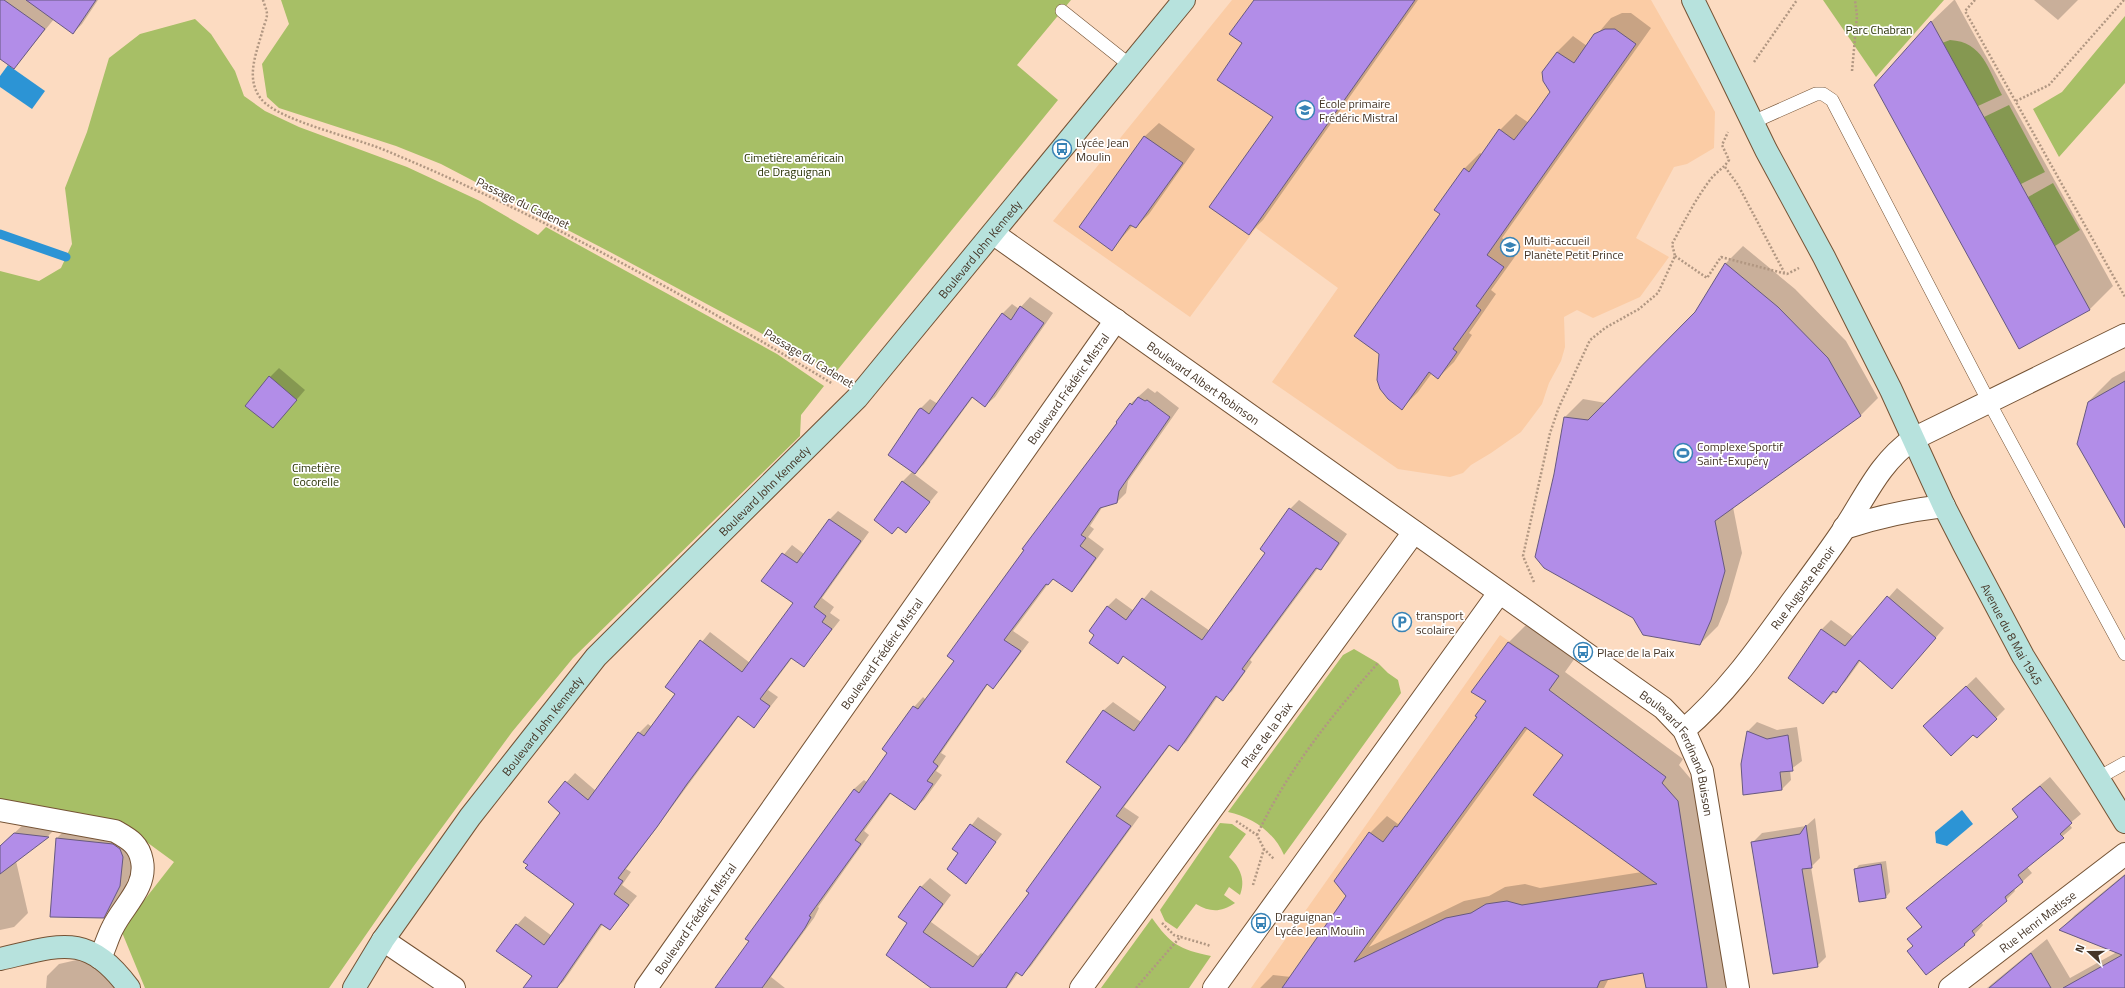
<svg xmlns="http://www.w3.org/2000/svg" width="2125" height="988" viewBox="0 0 2125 988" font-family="'Titillium Web',sans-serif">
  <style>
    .built { fill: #fbcca5 }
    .green { fill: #a7bf66 }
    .water { fill: #2c94d5 }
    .shadow { fill: #0003; fill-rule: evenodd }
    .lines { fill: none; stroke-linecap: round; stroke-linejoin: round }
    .stream { stroke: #2c94d5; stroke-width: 9 }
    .building { fill: #b28de8; stroke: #675980; fill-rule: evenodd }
    .lane-casing { stroke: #755335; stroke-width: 14 }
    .street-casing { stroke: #755335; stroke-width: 24 }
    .secondary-casing { stroke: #755335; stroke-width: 24 }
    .path { stroke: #b19782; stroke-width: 2.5; stroke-dasharray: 2 2; stroke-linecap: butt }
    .lane { stroke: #fff; stroke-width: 13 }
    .street { stroke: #fff; stroke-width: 22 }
    .secondary { stroke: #b7e2dd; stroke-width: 22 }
    .labels { text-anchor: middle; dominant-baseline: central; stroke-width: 3.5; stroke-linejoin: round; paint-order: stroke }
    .park-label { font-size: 12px; fill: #293206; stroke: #fff }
    .poi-label { font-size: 12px; fill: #453527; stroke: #fff; text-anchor: start }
    .street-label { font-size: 12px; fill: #453527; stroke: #fff }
  </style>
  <rect width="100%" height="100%" fill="#fcdbc1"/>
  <g class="built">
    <polygon points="1232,0 1651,0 1715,112 1714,148 1687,164 1674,167 1636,238 1669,257 1640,297 1593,318 1577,310 1564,317 1565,347 1561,361 1549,383 1542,404 1521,432 1491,453 1471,465 1463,473 1450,477 1398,469 1272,382 1338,288 1256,228 1190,317 1053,221"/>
    <polygon points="1500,635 1559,676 1549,690 1666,777 1663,783 1678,801 1707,988 1251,988"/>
  </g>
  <g class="green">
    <polygon points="281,0 1071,0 1017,65 1058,100 835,373 610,252 441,164 396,146 279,108 267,97 262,64 289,24"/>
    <polygon points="1823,0 1944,0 1876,77"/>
    <polygon points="2125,16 2125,83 2059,157 2033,109 2062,92"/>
    <polygon points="195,19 211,34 235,71 244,96 265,111 299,127 407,167 480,201 538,235 546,227 777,354 824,386 801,415 800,436 573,658 512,732 413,867 329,988 145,988 121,930 174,862 122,824 0,800 0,271 39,281 61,268 72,244 65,188 87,132 109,58 140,34"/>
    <path d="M 1950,40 C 1983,42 1988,69 2002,95 L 1978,106 L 1942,43 Z"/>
    <polygon points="2009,105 2045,172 2021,184 1984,117"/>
    <polygon points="2053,183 2080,230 2055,246 2028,197"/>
    <path d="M 1354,649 L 1378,663 L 1388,673 L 1398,680 L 1401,693 L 1284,855 C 1274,832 1252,817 1228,812 L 1343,655 Z"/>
    <path d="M 1220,823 L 1232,824 L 1246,834 L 1229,857 C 1240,867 1246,880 1240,895 L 1229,887 L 1224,895 L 1235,903 C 1220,913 1210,912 1196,904 L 1177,929 L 1165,921 L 1160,910 Z"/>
    <path d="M 1152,918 C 1171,945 1179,949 1211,956 L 1189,988 L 1101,988 Z"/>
  </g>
  <g class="water">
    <polygon points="8,65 45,91 32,109 0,87 0,76"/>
    <polygon points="1962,810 1973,824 1947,846 1936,843 1935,832"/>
  </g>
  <g class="shadow">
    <polygon points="0,0 98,0 82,24 73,33 54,19 14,68 0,58"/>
    <polygon points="1255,0 1418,0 1263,220 1249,234 1274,117 1243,43"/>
    <polygon points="1954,0 1955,0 2113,286 2090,309 2019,347 1931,22"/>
    <polygon points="2034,0 2078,0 2058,20"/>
    <polygon points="1622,13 1631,13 1651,28 1502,238 1519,251 1491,290 1496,294 1469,333 1472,335 1454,362 1438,378 1432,373 1418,392 1402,408 1441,214 1464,169 1480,153 1483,155 1500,130 1516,114 1529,123 1551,92 1543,72 1557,52 1573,36 1587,46 1611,18"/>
    <polygon points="1159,123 1195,149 1149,214 1136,227 1133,225 1112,249 1081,227 1145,136"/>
    <polygon points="1743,246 1795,289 1846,341 1878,398 1860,416 1733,507 1742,553 1728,602 1718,626 1700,644 1555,474 1565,417 1583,399 1606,403 1696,313 1726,263"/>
    <polygon points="1030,297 1053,313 995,397 985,406 973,397 924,464 914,474 938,492 906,532 898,526 875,520 903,481 913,471 920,409 930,399 938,404 1003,313 1012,304 1019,309"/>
    <polygon points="279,368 305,390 273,427 270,377"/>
    <polygon points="2125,371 2125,526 2088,402 2112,378"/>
    <polygon points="1148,388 1155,393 1157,391 1179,408 1128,481 1126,493 1117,502 1103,506 1090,526 1094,529 1088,537 1104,549 1081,581 1072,590 1054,578 1048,584 1013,631 1029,642 1002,678 993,688 988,684 941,753 946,756 936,771 942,775 924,800 914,809 892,792 864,831 869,835 818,907 819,908 814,918 771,977 785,988 724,988 750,941 747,938 854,789 864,780 868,783 889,753 883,749 914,707 923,697 926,700 955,660 949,656 1050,513 1057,505 1130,404"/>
    <polygon points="1299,500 1347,534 1329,560 1321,569 1318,568 1250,660 1252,662 1232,691 1223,699 1218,696 1186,742 1178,750 1170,745 1124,807 1139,817 1031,966 1022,975 1018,973 1007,988 933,988 908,923 921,887 930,878 951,895 931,922 978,956 981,953 984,955 1031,893 1102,787 1067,761 1104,710 1113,702 1141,722 1167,686 1124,656 1118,662 1096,635 1107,607 1116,598 1134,611 1151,590 1210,631 1266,552 1290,509"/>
    <polygon points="838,511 869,532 822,598 834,607 830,613 840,620 804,666 792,658 768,690 778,697 754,727 739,716 626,869 631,872 622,885 637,896 610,929 603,924 563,982 556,988 551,988 517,925 525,916 552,936 575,903 561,813 549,802 575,773 596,791 639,733 648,724 652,727 677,694 666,686 710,632 750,663 794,603 762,580 792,545 804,554 829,520"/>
    <polygon points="1897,588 1944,628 1901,678 1861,660 1845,682 1823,703 1821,630 1831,620 1854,637"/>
    <path d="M 1526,625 L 1575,658 L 1565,672 L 1683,759 L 1679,765 L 1695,784 L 1727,986 L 1725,988 L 1647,988 L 1644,971 L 1609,978 L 1604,988 L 1260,988 L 1273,975 L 1291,977 L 1347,896 L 1370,833 L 1387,816 L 1398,824 L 1407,815 L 1478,717 L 1487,700 L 1473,691 L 1509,642 ZM 1528,728 L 1564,754 L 1642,872 L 1540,888 L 1525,884 L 1505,887 L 1489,896 L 1464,901 L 1369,947 Z"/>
    <polygon points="1976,677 2005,709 1977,737 1934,717"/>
    <polygon points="1757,722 1777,730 1797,727 1802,761 1790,770 1791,780 1782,789 1744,794 1743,756 1748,731"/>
    <polygon points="2050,777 2081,814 2069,824 2072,828 2027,867 2032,873 2014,889 2015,891 2006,900 1981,922 1983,925 1965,945 1926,974 1914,946 1908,939 1922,926 1907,908 2019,816 2022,800"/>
    <polygon points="978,817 1002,834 966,882 959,853 953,849"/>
    <polygon points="1815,818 1820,858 1811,867 1826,957 1817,966 1753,842 1762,833 1806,826"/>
    <polygon points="29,819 61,823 48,836 16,861 28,913 14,927 0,930 0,847"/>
    <polygon points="69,826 125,832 133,866 123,893 116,904 103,917 57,838"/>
    <polygon points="1886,861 1890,892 1886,897 1855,870 1859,865"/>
    <polygon points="2125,874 2125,988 1987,988 2047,939 2070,978 2117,952 2060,930 2075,915"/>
    <polygon points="94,956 117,988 46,988 47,976 59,964"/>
  </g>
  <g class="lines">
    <polyline class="stream" points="0,234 66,257"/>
  </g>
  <g class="building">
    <polygon points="0,0 4,0 45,29 14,69 0,59"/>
    <polygon points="26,0 96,0 73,34"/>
    <polygon points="1254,0 1415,0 1249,235 1209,207 1273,117 1217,80 1242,43 1229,34"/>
    <polygon points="1931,21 2090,310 2019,349 1874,85"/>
    <polygon points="1605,29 1615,29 1636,44 1487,255 1504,267 1476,306 1481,310 1453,349 1457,352 1438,379 1429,372 1402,410 1388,399 1380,389 1377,380 1379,354 1354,336 1440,214 1434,210 1464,168 1469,172 1499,129 1514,140 1535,113 1550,92 1543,81 1542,72 1557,52 1574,63 1594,34"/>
    <polygon points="1144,136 1183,163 1136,228 1130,225 1112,251 1079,227"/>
    <polygon points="1725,263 1778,307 1828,358 1861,416 1715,521 1725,571 1711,620 1700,645 1643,635 1633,618 1544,568 1535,557 1554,474 1564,417 1588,420 1695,312"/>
    <polygon points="1020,306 1044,323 985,407 972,397 915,474 888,455 919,409 921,408 929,414 1002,313 1011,320"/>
    <polygon points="269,376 297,400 273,428 245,406"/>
    <polygon points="2125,381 2125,528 2077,444 2088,402"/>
    <polygon points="1138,397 1145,401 1147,400 1170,417 1119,491 1117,503 1100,508 1081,535 1086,538 1080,546 1096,558 1072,592 1053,579 1048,585 1046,584 1004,640 1021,651 993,689 987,684 933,762 938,766 927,781 933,784 915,810 890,793 855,840 861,844 809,916 811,917 805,928 762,988 715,988 749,941 745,939 854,789 859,793 887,753 882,749 913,706 918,709 954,661 947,656 1024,550 1022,549 1117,423 1116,422 1130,403 1132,405"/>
    <polygon points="902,481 930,502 906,533 898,527 892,534 874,520"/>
    <polygon points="1289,508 1339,543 1321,570 1316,568 1242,669 1245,671 1223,701 1216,696 1178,751 1169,745 1116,816 1131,826 1022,976 1016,972 1006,988 931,988 886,955 907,923 898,917 920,886 943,904 923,932 973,967 1029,893 1026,891 1101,787 1066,762 1103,710 1134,731 1166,687 1123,656 1118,664 1089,643 1094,635 1089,631 1107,606 1126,620 1142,598 1202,640 1265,553 1260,549"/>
    <polygon points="829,519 861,541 814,607 826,616 822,622 832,629 804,667 791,658 760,699 770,706 754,728 738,716 687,784 657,827 618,878 623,881 614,894 629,905 610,930 601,924 557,988 523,988 532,976 496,951 516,924 544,945 574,904 525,868 528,865 523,862 560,813 548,802 565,781 588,800 638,732 644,736 675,694 665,687 700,640 742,672 793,603 761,581 782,553 797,563"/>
    <polygon points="1887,596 1936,638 1892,689 1859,660 1836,693 1833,691 1823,704 1788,678 1821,629 1845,646"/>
    <path d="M 1508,642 L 1559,676 L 1549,690 L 1666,777 L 1662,783 L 1678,801 L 1707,988 L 1646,988 L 1643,973 L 1600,981 L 1597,988 L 1282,988 L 1346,896 L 1334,881 L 1369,832 L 1383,842 L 1395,826 L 1397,827 L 1477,717 L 1475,716 L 1486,701 L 1471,692 ZM 1525,727 L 1563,755 L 1533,795 L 1657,884 L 1522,905 L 1507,901 L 1486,904 L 1471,913 L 1446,918 L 1354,962 Z"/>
    <polygon points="1966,686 1997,719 1977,738 1973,735 1951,756 1923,726"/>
    <polygon points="1747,731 1767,739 1788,735 1793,771 1780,772 1782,790 1743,795 1741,764"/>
    <polygon points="2040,786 2072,823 2060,834 2064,838 2018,875 2023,882 2005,897 2007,901 1972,931 1975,935 1964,944 1965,945 1926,975 1907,951 1913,946 1907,939 1922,927 1906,908 2018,817 2012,809"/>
    <polygon points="970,824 996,842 966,884 947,869 958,853 952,849"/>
    <polygon points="1806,825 1812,868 1802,869 1818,967 1773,974 1751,842 1800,834"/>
    <polygon points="14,833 49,837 0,874 0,846"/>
    <polygon points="56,838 113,844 120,849 123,857 120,886 104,918 50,917"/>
    <polygon points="1881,864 1886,898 1859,902 1854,869"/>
    <polygon points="2125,875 2125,988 2063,988 2122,955 2059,930"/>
    <polygon points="2031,953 2051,988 1989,988"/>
  </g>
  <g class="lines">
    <g class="lane-casing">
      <g id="lane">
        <polyline points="1062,11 1131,66"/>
        <polyline points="1753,122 1816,94 1823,94 1832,100 1989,402 2125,654"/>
        <polyline points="2098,778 2125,763"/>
      </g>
    </g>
    <g class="street-casing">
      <g id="street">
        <path id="s1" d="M 994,234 L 1663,708 L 1684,730 L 1702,771 L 1738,988"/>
        <path d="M 1844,528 C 1877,517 1910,510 1944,506"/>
        <path id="s2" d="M 1684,730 C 1728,692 1759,647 1793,600 C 1810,577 1828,553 1844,529 C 1866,496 1879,463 1913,439 L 2125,335"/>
        <path d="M 0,810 L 115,831 C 129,839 139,844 142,861 C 147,887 124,905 113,927 C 108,936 105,948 100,958"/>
        <polyline points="383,940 454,988"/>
        <path id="s3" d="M 646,988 L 1116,320"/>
        <path id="s4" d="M 1081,988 L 1414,532"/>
        <polyline points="1214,988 1499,593"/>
        <path id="s5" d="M 1950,988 L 2125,854"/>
      </g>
    </g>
    <g class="secondary-casing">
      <g id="secondary">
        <path id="s6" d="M 1693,0 L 1766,150 L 1824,257 L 1891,390 L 1944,506 L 1964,545 L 2023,656 L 2125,822"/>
        <path d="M 0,959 C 61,945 87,932 129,988"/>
        <path id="s7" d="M 354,988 L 383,940 L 470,817 L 596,657 L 857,398 L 1184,0"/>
      </g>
    </g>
    <g class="path">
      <path d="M 263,0 C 264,4 267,10 267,14 C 267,19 264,25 263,29 C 257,52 244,79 262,100 C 281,121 352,137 382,149 C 539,214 688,296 833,384"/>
      <polyline points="1975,0 1965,11 2125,297"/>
      <polyline points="1754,62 1797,0"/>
      <polyline points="1852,71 1857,16 1855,0"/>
      <polyline points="2016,101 2049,85 2124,0"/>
      <polyline points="1725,167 1738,185 1784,272"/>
      <polyline points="1675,256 1707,278 1721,257 1787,274 1799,268"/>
      <path d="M 1534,582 L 1523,556 L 1550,433 L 1559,407 L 1590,340 L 1605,328 L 1639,309 L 1658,293 L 1675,256 L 1672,244 C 1684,222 1695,200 1710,180 C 1716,172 1724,168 1729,160 L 1722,145 L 1728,132"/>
      <polyline points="1236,821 1257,835 1264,849 1274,859"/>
      <path d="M 1257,835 C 1287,771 1332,715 1378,663"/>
      <polyline points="1253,885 1264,849"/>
      <polyline points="1162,923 1174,935 1208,945 1211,947"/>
      <polyline points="1136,988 1181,936"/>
    </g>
    <use href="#lane" class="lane"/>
    <use href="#street" class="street"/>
    <use href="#secondary" class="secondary"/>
  </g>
  <defs>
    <g id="school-ring" transform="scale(1)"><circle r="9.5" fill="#fff" stroke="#3883b6" stroke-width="1.5"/><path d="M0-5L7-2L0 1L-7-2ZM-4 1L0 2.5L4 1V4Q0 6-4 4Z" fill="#3883b6"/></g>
    <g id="bus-ring" transform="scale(1)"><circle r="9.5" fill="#fff" stroke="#3883b6" stroke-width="1.5"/><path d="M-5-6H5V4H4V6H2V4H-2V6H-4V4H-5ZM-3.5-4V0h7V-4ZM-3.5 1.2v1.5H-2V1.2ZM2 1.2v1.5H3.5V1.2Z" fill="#3883b6"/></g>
    <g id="stadium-ring" transform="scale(1)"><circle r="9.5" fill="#fff" stroke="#3883b6" stroke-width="1.5"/><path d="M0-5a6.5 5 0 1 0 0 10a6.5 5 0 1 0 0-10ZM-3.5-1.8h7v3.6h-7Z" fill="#3883b6"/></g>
    <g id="parking-ring" transform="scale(1)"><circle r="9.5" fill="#fff" stroke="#3883b6" stroke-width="1.5"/><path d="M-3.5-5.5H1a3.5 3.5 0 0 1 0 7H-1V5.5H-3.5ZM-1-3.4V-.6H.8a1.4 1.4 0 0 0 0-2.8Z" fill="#3883b6"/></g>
  </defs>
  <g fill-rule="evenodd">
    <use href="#school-ring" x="1305" y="110"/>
    <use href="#bus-ring" x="1062" y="149"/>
    <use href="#school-ring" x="1510" y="247"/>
    <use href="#stadium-ring" x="1683" y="453"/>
    <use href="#parking-ring" x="1402" y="622"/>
    <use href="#bus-ring" x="1583" y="652"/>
    <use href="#bus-ring" x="1261" y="923"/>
  </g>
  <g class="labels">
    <g class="park-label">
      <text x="1879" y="29">Parc Chabran</text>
      <text x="794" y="157">Cimetière américain<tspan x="794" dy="14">de Draguignan</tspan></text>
      <text x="316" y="467">Cimetière<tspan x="316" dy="14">Cocorelle</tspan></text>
    </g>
    <g class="poi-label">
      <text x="1319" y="103">École primaire<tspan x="1319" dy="14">Frédéric Mistral</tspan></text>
      <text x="1076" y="142">Lycée Jean<tspan x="1076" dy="14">Moulin</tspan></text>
      <text x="1524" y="240">Multi-accueil<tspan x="1524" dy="14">Planète Petit Prince</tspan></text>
      <text x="1697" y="446">Complexe Sportif<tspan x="1697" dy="14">Saint-Exupéry</tspan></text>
      <text x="1416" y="615">transport<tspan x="1416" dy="14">scolaire</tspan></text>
      <text x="1597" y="652">Place de la Paix</text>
      <text x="1275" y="916">Draguignan -<tspan x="1275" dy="14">Lycée Jean Moulin</tspan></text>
    </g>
    <g class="street-label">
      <text transform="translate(523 203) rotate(26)">Passage du Cadenet</text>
      <text stroke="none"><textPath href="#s7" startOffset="971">Boulevard John Kennedy</textPath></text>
      <text transform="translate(809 358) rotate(31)">Passage du Cadenet</text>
      <text stroke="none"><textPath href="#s1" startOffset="257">Boulevard Albert Robinson</textPath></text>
      <text stroke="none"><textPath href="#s3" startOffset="733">Boulevard Frédéric Mistral</textPath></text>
      <text stroke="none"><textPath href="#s7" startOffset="647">Boulevard John Kennedy</textPath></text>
      <text stroke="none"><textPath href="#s2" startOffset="186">Rue Auguste Renoir</textPath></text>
      <text stroke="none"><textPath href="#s6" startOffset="710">Avenue du 8 Mai 1945</textPath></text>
      <text stroke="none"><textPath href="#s3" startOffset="409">Boulevard Frédéric Mistral</textPath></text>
      <text stroke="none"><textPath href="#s7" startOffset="323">Boulevard John Kennedy</textPath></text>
      <text stroke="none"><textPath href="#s4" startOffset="314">Place de la Paix</textPath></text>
      <text stroke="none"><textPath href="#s1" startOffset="867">Boulevard Ferdinand Buisson</textPath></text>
      <text stroke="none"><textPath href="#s3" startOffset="85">Boulevard Frédéric Mistral</textPath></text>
      <text stroke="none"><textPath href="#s5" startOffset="110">Rue Henri Matisse</textPath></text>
    </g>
  </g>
  <g transform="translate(2089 952) rotate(291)" stroke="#ffffff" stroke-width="3" paint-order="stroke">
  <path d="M0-3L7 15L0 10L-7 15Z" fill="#453527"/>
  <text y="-6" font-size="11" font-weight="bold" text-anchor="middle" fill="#453527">N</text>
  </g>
</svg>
